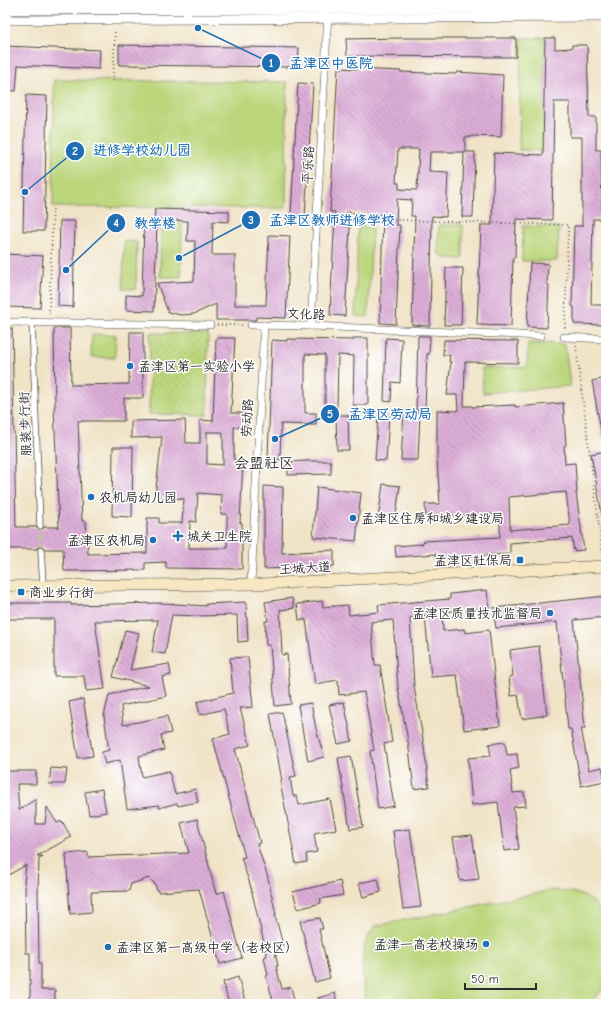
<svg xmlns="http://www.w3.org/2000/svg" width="611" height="1009" viewBox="0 0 611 1009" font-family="'Comic Neue','LXGW WenKai TC',sans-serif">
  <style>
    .green { fill: #bcd67b; stroke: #748053 }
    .park { fill: url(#park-dots); stroke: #748053 }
    .building { fill: url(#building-back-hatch); fill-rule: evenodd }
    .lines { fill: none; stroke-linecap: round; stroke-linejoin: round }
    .pedestrian-tunnel { stroke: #c9bea7; stroke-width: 5.5; stroke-dasharray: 5.5 3; stroke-linecap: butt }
    .pedestrian-casing { stroke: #494742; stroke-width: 7 }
    .minor-casing { stroke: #494742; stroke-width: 8 }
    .tertiary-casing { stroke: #494742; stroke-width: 10 }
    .secondary-casing { stroke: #494742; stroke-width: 12 }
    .path { stroke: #494742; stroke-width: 1.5; stroke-dasharray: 1 3; stroke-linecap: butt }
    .pedestrian { stroke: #fff; stroke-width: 5.5 }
    .minor { stroke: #fff; stroke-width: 7 }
    .tertiary { stroke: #fff; stroke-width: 9 }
    .secondary { stroke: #f7e8c3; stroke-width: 11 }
    .poi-dot { fill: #1f6fb2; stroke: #fff; stroke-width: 1.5 }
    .labels { text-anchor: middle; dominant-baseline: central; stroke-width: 3; stroke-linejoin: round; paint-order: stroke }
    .street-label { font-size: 13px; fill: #2b2b2b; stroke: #fff }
    .poi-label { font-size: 13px; fill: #2b2b2b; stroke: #fff; text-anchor: start }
    .quarter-label { font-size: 15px; fill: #2b2b2b; stroke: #fff }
    .leader { fill: none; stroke: #1f6fb2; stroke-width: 1.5 }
    .callout-dot { fill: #1f6fb2; stroke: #fff; stroke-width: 1.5 }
    .mark-label { font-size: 12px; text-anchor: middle; font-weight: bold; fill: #fff }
    .callout-label { font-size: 14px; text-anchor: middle; font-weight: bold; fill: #1f6fb2; stroke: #fff; stroke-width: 3; stroke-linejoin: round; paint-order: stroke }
  </style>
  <defs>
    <pattern id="park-dots" width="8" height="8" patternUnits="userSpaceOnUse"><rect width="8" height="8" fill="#bcd67b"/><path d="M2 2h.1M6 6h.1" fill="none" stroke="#a2b86a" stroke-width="1.8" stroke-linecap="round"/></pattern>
    <pattern id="building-back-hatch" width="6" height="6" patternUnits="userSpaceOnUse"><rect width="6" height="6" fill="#ddaed8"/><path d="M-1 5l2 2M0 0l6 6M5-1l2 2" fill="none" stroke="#b38eaf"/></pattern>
  </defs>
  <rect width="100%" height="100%" fill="#fff"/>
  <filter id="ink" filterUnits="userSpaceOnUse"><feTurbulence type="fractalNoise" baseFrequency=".025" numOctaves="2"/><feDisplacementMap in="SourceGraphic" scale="8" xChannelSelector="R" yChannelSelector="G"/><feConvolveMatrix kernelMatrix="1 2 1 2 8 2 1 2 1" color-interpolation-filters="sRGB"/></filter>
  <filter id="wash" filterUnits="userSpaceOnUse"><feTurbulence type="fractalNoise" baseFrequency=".012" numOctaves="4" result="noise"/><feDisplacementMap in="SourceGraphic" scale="16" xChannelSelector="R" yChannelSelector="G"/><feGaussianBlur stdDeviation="0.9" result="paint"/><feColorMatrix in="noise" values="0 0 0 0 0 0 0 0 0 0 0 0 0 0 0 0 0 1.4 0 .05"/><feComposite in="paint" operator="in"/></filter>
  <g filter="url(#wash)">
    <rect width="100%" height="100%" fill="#f0e3c6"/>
    <g class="green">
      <polygon points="521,38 545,38 544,151 519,150"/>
      <polygon points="54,80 287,82 286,208 53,207"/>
      <polygon points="161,224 182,224 181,277 160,277"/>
      <polygon points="439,225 463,225 463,259 445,258 438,253"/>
      <polygon points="523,226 559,227 557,261 522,261"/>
      <polygon points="358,227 372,228 368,317 355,316"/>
      <polygon points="124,241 137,242 136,289 123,289"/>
      <polygon points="92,334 116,335 115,358 91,357"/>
      <polygon points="528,343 565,344 570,386 483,393 482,368 527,367"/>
      <path d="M 553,890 C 563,891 576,892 586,897 C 608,909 606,943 606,965 C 606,970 607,978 606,983 C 604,990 597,995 593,1000 L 594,1004 L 366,1004 C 363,985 359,955 368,937 C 370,933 373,930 375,926 Z"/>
    </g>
    <polygon class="park" points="150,333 208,334 207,415 149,414"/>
    <g id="blocks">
      <g class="building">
        <polygon points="402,38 516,38 516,57 347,56 346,39"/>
        <polygon points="545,38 555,38 555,49 572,48 572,45 587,45 589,117 596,117 596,150 601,150 602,219 593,219 591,305 606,305 606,325 574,324 574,307 572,306 574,226 582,226 582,137 570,137 570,102 554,102 552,220 516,219 515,257 513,257 511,326 477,325 481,225 492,225 494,153 543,155"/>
        <polygon points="119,45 299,48 298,67 119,65"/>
        <polygon points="5,46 100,50 99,69 18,65 16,91 5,90"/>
        <path d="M 338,68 L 401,71 L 401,72 L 456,74 L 457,72 L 503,75 L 501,137 L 472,136 L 472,137 L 465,137 L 465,152 L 475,152 L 473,217 L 462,217 L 464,152 L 430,152 L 429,172 L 448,173 L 446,217 L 432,216 L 430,326 L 412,325 L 415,216 L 411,216 L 412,200 L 397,199 L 396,225 L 400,225 L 396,324 L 380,323 L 383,215 L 346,212 L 345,226 L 350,227 L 345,316 L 330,315 L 335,212 L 330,212 ZM 398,149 L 419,149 L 417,190 L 399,189 L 399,183 L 396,183 Z"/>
        <polygon points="298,83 313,84 305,216 291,215"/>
        <polygon points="26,95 47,96 44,231 23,231"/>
        <polygon points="155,209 229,211 229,222 213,221 212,255 235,255 235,305 266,305 269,235 290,236 286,318 256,317 256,320 216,320 216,304 194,314 181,315 168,312 157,283 194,281 195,241 187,241 188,221 154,220"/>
        <polygon points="60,221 75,221 73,307 58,306"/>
        <polygon points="144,223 157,223 154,311 126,310 126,295 142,296"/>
        <polygon points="5,254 43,256 40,308 5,307"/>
        <polygon points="530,263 548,264 547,284 549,285 547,328 527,327"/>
        <polygon points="446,268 463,268 461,325 444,325"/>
        <path d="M 12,328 L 16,527 L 36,527 L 40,530 L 43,529 L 44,527 L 59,527 L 54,407 L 55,407 L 54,328 L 70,328 L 71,385 L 129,384 L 130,332 L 143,332 L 143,398 L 124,398 L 124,421 L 78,421 L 82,521 L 86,521 L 88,554 L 147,553 L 147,518 L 159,518 L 159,523 L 182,523 L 184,499 L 155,496 L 162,437 L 131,438 L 131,421 L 185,420 L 186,443 L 200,443 L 200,420 L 213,421 L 216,338 L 235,338 L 231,413 L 247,413 L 247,427 L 234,427 L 234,460 L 243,460 L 240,523 L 242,523 L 242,569 L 166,568 L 166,562 L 145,563 L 145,570 L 64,571 L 63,549 L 45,549 L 41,546 L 38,547 L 37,549 L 5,549 L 5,329 ZM 207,432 L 223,432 L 223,465 L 207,464 ZM 198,493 L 222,495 L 221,514 L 227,514 L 227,548 L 189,548 L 190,521 L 196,522 Z"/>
        <polygon points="418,336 430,336 429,354 427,354 425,410 416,410"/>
        <polygon points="354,338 368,338 368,405 353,405 354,356 338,355 337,408 325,408 325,355 305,354 305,413 316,413 316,425 281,424 280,460 268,459 272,340 287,341 287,339 354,340"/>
        <polygon points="386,338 402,339 400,383 392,382 391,402 384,401"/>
        <path d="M 444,340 L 518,341 L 518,363 L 465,362 L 464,406 L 472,406 L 472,407 L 515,405 L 515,407 L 563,403 L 566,445 L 564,446 L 565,464 L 575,463 L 577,492 L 576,492 L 584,550 L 574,551 L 572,538 L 510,543 L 510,554 L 436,558 L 436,554 L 396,557 L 395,546 L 422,544 L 424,541 L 500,537 L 500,514 L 426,517 L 425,504 L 440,504 L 437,459 L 437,410 L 458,411 L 457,395 L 447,395 L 451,362 L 449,362 L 450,355 L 443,355 ZM 566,492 L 570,525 L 510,530 L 509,497 Z"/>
        <polygon points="606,378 606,436 602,436 592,381"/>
        <polygon points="404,411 420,412 418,460 401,460"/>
        <polygon points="336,415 348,415 349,450 337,450"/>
        <polygon points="378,415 389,416 386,461 375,460"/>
        <polygon points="113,447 133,447 132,517 112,516"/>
        <polygon points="606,451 606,514 602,515 591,454"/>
        <polygon points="306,461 331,461 331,474 288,475 288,462"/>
        <polygon points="383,484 400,486 395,522 378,519"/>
        <polygon points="264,486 283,487 282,553 334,550 334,566 264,569"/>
        <polygon points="317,487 361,493 356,541 313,537"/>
        <polygon points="487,590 489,608 442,612 443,631 464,629 465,633 489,630 500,726 464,730 457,675 431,677 425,616 410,618 414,686 423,739 429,787 414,789 408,741 398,687 393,620 371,622 375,665 380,665 392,742 384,744 394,806 378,809 370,751 374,750 364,692 339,695 338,680 315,684 306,620 299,620 297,604 322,601 323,607 348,605 349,615 379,612 378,605 450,599 450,594"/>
        <polygon points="606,596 606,617 574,620 585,728 581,728 589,770 602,767 605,781 581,786 571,729 568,729 557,622 496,628 493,608"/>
        <polygon points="292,598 294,608 280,610 282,655 287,654 291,704 275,706 270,645 266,645 265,621 268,621 265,602"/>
        <polygon points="246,602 248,641 238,642 237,615 197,616 172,615 165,654 152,652 158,620 95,621 105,689 86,691 84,676 54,676 54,619 5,619 5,603 71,603 71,605 161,603 206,606 206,604"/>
        <polygon points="125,630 139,633 130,670 169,664 171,675 162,677 166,696 121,706 123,725 167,716 171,733 161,735 164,750 139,756 142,777 169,771 175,794 195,789 198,802 178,806 177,803 159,808 159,805 127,809 120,760 105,764 102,752 109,750 104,716 109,695 149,686 113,677"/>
        <polygon points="539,646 547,715 522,719 518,695 511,696 509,677 513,676 510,650"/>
        <polygon points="248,657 253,707 240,708 250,745 235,749 260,843 257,844 268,878 276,915 275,915 283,945 274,947 278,966 276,966 282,989 291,987 295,1004 274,1004 266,976 268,975 264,957 267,956 250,884 241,858 245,857 213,739 230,734 224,709 200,715 197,702 233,693 230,658"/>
        <polygon points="83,699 93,756 78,758 69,702"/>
        <polygon points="344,702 352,741 338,744 329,705"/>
        <polygon points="311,703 316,729 324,757 308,761 298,705"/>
        <polygon points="282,712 296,776 290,777 293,796 297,796 299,805 330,799 336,829 314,833 317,852 306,854 307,862 296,864 280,781 282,781 270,714"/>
        <polygon points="505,742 507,755 517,754 519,768 510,770 513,793 524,792 526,806 513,807 519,849 504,851 498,802 472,805 468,758 491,756 489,744"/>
        <polygon points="351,756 363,827 350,829 338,758"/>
        <polygon points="51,768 67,769 65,784 49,784"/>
        <polygon points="5,771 36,771 36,784 17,784 19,810 36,799 36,824 45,824 47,807 57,823 62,821 71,837 37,856 43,856 39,858 38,892 39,963 41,963 41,990 55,990 55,1004 30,1004 30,953 26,953 25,883 24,883 26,865 5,877"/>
        <polygon points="102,789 106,812 89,815 85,792"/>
        <polygon points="197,819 216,894 224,891 242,958 220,964 199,889 158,892 154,883 149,878 131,884 129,891 91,892 92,912 70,914 66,854 88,852 88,857 189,853 181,823"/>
        <polygon points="410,829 421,907 403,909 393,831"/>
        <polygon points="472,835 479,879 460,881 453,837"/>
        <polygon points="378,879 381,892 363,897 359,883"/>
        <polygon points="340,881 343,895 320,899 321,903 298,909 293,892"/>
        <polygon points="320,918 323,929 319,929 330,978 315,982 300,921"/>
        <polygon points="238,977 246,1004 229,1004 223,982"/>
        <polygon points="335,993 337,1004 320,1004 318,998"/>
      </g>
    </g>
  </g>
  <g filter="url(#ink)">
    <use href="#blocks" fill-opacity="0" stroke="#494742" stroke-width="1"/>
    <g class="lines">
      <polyline class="pedestrian-tunnel" points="40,526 41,550"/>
      <g class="pedestrian-casing">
        <g id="pedestrian">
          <polyline points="32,322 40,526"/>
          <polyline points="41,550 43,586"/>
        </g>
      </g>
      <g class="minor-casing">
        <g id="minor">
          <polyline points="5,322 210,325"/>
          <polyline points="251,325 311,326 541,336"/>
          <polyline points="311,326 328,13"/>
          <polyline points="564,337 606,339"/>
          <polyline points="251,584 264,325"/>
        </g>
      </g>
      <g class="tertiary-casing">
        <g id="tertiary">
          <polyline points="5,10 606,9"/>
          <polyline points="5,20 606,17"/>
        </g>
      </g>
      <g class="secondary-casing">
        <polyline id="secondary" points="5,586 261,584 606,566"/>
      </g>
      <g class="path">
        <polyline points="113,81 115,29"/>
        <polyline points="326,218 568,225 565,329"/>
        <polyline points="49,314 53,207"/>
        <polyline points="217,325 244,325"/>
        <polyline points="576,346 603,557"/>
      </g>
      <use href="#pedestrian" class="pedestrian"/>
      <use href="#minor" class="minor"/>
      <use href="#tertiary" class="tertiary"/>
      <use href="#secondary" class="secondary"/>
    </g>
  </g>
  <g class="poi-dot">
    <circle cx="130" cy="366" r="4"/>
    <circle cx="91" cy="497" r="4"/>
    <circle cx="353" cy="518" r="4"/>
    <path d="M176 530h4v4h4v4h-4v4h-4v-4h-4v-4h4z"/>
    <circle cx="153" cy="540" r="4"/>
    <rect x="516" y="556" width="8" height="8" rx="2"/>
    <rect x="17" y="588" width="8" height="8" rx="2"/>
    <circle cx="550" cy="613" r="4"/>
    <circle cx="486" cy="944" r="4"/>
    <circle cx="108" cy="947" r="4"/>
  </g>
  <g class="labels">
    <g class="street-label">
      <text transform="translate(308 165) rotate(-87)">平乐路</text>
      <text transform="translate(306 314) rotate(2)">文化路</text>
      <text transform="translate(247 418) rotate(-87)">劳动路</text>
      <text transform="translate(25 424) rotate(-92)">服装步行街</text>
      <text transform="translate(305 568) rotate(-3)">王城大道</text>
    </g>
    <g class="poi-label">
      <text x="138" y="366">孟津区第一实验小学</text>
      <text x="99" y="497">农机局幼儿园</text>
      <text x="361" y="518">孟津区住房和城乡建设局</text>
      <text x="187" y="536">城关卫生院</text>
      <text x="145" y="540" text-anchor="end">孟津区农机局</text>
      <text x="512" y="560" text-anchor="end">孟津区社保局</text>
      <text x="29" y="592">商业步行街</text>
      <text x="542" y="613" text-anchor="end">孟津区质量技术监督局</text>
      <text x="478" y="944" text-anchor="end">孟津一高老校操场</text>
      <text x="116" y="947">孟津区第一高级中学（老校区）</text>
    </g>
    <g class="quarter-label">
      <text x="264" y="463">会盟社区</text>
    </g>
  </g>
  <path class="leader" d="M198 28L271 63M25 192L75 151M179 258L251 220M66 270L116 223M275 439L330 414"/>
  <g class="callout-dot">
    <circle cx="198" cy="28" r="4"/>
    <circle cx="25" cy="192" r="4"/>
    <circle cx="179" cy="258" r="4"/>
    <circle cx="66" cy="270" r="4"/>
    <circle cx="275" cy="439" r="4"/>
    <circle cx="271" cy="63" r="10"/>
    <circle cx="75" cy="151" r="10"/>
    <circle cx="251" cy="220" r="10"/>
    <circle cx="116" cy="223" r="10"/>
    <circle cx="330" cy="414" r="10"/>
  </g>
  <g class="mark-label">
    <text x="271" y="67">1</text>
    <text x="75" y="155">2</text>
    <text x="251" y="224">3</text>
    <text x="116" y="227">4</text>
    <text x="330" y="418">5</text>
  </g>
  <g class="callout-label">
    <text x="331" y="68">孟津区中医院</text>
    <text x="142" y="155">进修学校幼儿园</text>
    <text x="332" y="225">孟津区教师进修学校</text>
    <text x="155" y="228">教学楼</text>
    <text x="390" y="419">孟津区劳动局</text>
  </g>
  <rect width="611" height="1009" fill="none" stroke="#fff" stroke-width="20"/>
  <path d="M465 983v6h71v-6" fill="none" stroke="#2b2b2b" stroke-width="2"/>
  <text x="471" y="983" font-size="12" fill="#2b2b2b" stroke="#ffffff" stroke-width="3" paint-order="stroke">50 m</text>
</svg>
